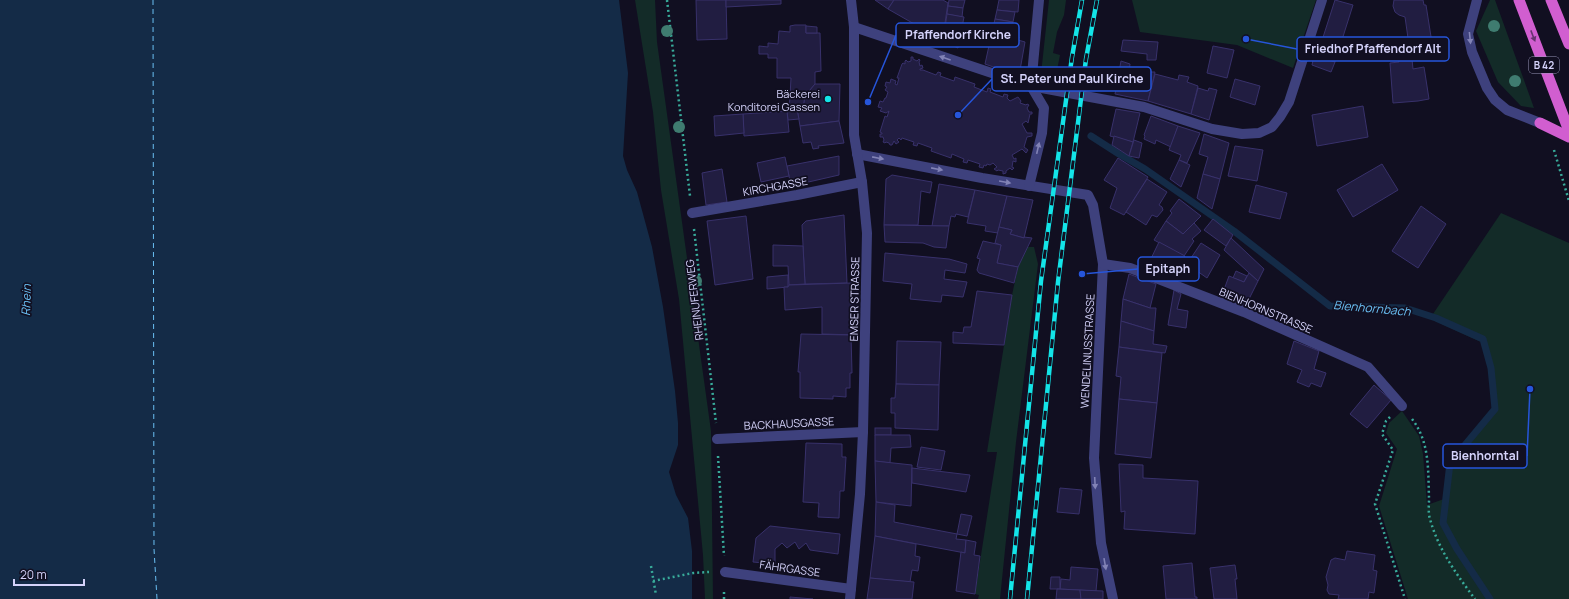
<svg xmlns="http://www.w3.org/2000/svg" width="1569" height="599" viewBox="0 0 1569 599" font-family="Manrope,sans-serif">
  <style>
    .green { fill: #132b28 }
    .water { fill: #142b47 }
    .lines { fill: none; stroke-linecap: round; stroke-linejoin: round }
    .stream { stroke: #142b47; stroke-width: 7 }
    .ferry { stroke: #6abff3; stroke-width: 1; stroke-dasharray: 5 4; stroke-linecap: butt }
    .building { fill: #211d41; stroke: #38316b }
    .path { stroke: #38ab9a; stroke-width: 2.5; stroke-dasharray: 2 3; stroke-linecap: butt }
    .service { stroke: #3e417d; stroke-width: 10 }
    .minor { stroke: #3e417d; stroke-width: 10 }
    .tertiary { stroke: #3e417d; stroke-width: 10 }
    .trunk { stroke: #d15ed0; stroke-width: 11 }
    .rail-casing { stroke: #13e4e8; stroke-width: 4.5 }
    .rail { stroke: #110f21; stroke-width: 3; stroke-dasharray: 9; stroke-linecap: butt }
    .tree { fill: #3f7c70 }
    .oneway { fill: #673370 }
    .oneway2 { fill: #8283b6 }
    .poi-dot { fill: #13e4e8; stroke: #110f21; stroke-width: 1.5 }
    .labels { text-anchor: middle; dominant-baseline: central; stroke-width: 3.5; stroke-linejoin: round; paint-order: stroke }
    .shield { fill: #110f21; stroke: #9a98ba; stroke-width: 1 }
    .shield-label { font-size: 10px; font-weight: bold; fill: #d5d3fb }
    .poi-label { font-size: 11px; fill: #d5d3fb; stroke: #110f21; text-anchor: end }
    .street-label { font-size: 11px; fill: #d5d3fb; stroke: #110f21 }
    .water-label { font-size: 12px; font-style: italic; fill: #6abff3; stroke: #110f21 }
    .leader { fill: none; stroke: #2655da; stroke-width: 1.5 }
    .callout-dot { fill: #2655da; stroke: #110f21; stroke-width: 1.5 }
    .callout { fill: #110f21; stroke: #2655da; stroke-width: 1.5 }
    .callout-label { font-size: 12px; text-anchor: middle; font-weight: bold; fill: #d5d3fb }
  </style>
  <rect width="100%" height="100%" fill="#110f21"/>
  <g class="green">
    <polygon points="635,0 655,0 657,42 711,431 713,599 705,599 703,555 679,299 661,190 653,112"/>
    <polygon points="1049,0 1066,0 1064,15 1057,32 1053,53 1060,55 1056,75 1041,74"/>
    <polygon points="1132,0 1316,0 1293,68 1237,45 1140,32"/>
    <polygon points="1490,0 1495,0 1534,108 1521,106 1498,82 1476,31"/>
    <polygon points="1501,213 1569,243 1569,599 1408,599 1379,506 1397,449 1386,433 1389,423 1402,411 1419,436 1423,454 1427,505 1444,499 1448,463 1493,408 1489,371 1481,342 1435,321 1433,314"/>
    <polygon points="1027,247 1034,247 1038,264 1016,442 1000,599 978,599 979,595 975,594 997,452 987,452 1012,295 1018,267"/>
  </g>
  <polygon class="water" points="0,0 619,0 628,73 623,156 627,170 637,192 652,247 663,307 675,391 678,423 678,445 669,472 676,495 688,518 692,551 692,599 0,599"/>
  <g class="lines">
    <polyline class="stream" points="1091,136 1119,154 1145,169 1234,231 1330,306 1405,308 1436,318 1483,339 1491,368 1495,409 1450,463 1443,523 1457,549 1490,599"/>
    <polyline class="ferry" points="153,0 154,549 157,599"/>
  </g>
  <g class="building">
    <polygon points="696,0 726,0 727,39 697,40"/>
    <polygon points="726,0 781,0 781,4 726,7"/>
    <polygon points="875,0 894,0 888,9"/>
    <polygon points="894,0 943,0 948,3 945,23 937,37 888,9"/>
    <polygon points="949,0 965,0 963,8 948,6"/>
    <polygon points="999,0 1019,0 1018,12 997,10"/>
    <polygon points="1335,0 1353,5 1335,62 1317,56"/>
    <polygon points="1394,0 1423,0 1424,5 1426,5 1432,43 1409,45 1405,17 1399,15 1395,12 1393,6"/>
    <polygon points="948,6 963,8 962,17 947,14"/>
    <polygon points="997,10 1015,12 1013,22 995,19"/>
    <polygon points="947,14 964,17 958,48 945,42 946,34 944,34"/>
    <polygon points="995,19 1013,22 1008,34 1003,32 1001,35 992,32"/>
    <polygon points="795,25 806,25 806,33 820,33 821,71 815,72 815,84 805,96 790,96 791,78 777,78 777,58 768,58 768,54 759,54 759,46 768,47 768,43 778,44 779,31 790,32 790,26"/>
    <polygon points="806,26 817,27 817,33 806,33"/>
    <polygon points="992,32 1001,35 1003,32 1008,34 1019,37 1018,40 1025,42 1019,76 985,64"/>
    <polygon points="1123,40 1158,42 1156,60 1147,60 1147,54 1121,51"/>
    <polygon points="1424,44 1420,57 1412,59 1413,69 1424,67 1429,99 1418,101 1393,103 1390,63 1399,62 1398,55 1405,54 1405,46"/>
    <polygon points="1213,46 1234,50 1227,78 1207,73"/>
    <polygon points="1314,56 1335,62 1331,72 1312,65"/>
    <polygon points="911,57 913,57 913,59 917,61 919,59 920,60 919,62 920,66 922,65 923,68 920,69 920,70 923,70 936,75 938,72 941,73 940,76 954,81 955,77 975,84 974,87 987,92 988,88 991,89 990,92 1003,97 1004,94 1008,95 1007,98 1010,101 1018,97 1021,101 1020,103 1026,105 1027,104 1029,105 1027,108 1029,112 1032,112 1032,114 1030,114 1028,123 1026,121 1022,124 1027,133 1032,133 1032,136 1027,137 1024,147 1028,150 1026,153 1022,149 1012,155 1014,159 1016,158 1016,162 1013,161 1012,167 1014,168 1012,170 1010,168 1006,171 1006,173 1003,174 1003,171 998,170 997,171 994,169 997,167 993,163 990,165 987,164 986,166 984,165 983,168 979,167 980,164 968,160 967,163 963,162 964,159 952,154 951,158 931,151 932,148 918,143 917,146 913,145 914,142 902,138 901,140 899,138 897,140 899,142 896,144 894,141 892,145 890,145 889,143 886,142 885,143 883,142 884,140 883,137 880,137 880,134 882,134 882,133 880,132 885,116 887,117 889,111 886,113 880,111 882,108 878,107 880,101 883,102 885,98 886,98 888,92 885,90 887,87 885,86 886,82 890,83 891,79 896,81 895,84 897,85 899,78 897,78 902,64 903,63 905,64 905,61 906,60 908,62 911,61"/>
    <polygon points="1121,61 1130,64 1129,72 1145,75 1146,72 1155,72 1148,101 1115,94"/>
    <polygon points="1155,74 1178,80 1179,75 1189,77 1187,82 1198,86 1191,114 1148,101"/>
    <polygon points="1235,79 1260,86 1255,105 1230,97"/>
    <polygon points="815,84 840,84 839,121 800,126 797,108 803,108 805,96"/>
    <polygon points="1198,88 1208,91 1209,88 1217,90 1209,120 1191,114"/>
    <polygon points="790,96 805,96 803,108 789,110"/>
    <polygon points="1363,106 1368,137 1317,146 1312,115"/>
    <polygon points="1116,109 1140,113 1133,142 1110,136"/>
    <polygon points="797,110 799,119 788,120 787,111"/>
    <polygon points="787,111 789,132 744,136 743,114"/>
    <polygon points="743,114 744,133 715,136 714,116"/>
    <polygon points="1151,116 1178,126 1171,147 1156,140 1155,144 1144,139 1145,136 1144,135"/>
    <polygon points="839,121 844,143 818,146 819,148 813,149 811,142 803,143 800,126"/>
    <polygon points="1178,126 1200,133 1187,163 1179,160 1181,155 1169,150"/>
    <polygon points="1204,134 1229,143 1220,179 1203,174 1208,157 1199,154"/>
    <polygon points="1114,136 1133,142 1129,156 1112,145"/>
    <polygon points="1134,140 1142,143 1139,158 1129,156"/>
    <polygon points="1235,146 1263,150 1257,181 1228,176"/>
    <polygon points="839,156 839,175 791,186 787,166"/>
    <polygon points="785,157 789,176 761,182 757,163"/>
    <polygon points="1118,158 1148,177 1124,215 1110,208 1117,188 1104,180"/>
    <polygon points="1179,160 1190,165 1181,187 1170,179"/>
    <polygon points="1382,164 1398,190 1353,217 1337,190"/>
    <polygon points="722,169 727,202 706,205 702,173"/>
    <polygon points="1203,174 1220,179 1212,209 1197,198"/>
    <polygon points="892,175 932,182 930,193 921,191 918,225 884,225 886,179"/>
    <polygon points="1147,179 1167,192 1159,205 1162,207 1163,210 1157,217 1152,215 1146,225 1126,212"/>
    <polygon points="939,184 975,190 968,217 956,214 955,217 951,216 949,226 932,226"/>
    <polygon points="1256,185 1287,193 1280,219 1249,212"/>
    <polygon points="975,190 1007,196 998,233 985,231 986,226 967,223"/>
    <polygon points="1007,196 1033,200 1024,238 1010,234 1012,230 999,227"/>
    <polygon points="1179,199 1201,216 1183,234 1166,221 1172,213 1170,211"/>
    <polygon points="1421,206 1446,224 1418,268 1392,251"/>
    <polygon points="844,215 847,283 805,284 802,225 806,221"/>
    <polygon points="746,216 753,279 715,285 707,221"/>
    <polygon points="1213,219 1233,235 1226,246 1204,230"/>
    <polygon points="1166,221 1183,234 1194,223 1201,231 1192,239 1194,241 1184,256 1154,240"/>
    <polygon points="884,225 949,226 946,248 934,247 923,243 885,242"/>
    <polygon points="999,227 1012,230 1010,234 1024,238 1024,237 1032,238 1018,267 997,263 1001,245 995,243"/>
    <polygon points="1231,238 1264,269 1258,281 1224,250"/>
    <polygon points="983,241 1001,245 997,263 1018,267 1014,283 979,273 977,270 980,259 977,258"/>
    <polygon points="1159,242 1185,256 1170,280 1146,269"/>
    <polygon points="1201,243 1220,255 1207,278 1187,264"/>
    <polygon points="773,245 803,246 805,284 789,285 788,266 773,266"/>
    <polygon points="885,253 949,259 967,264 965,273 945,270 944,279 967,282 963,297 942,295 941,302 910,299 912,284 883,281"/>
    <polygon points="1236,271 1247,276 1244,282 1233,278"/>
    <polygon points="1249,273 1258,281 1245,307 1221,298 1229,276 1244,282"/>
    <polygon points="1129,274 1156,284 1150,308 1123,299"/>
    <polygon points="788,275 788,287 767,289 767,277"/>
    <polygon points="852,283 857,283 857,335 822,334 822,307 785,310 784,287 788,287 789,285"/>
    <polygon points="1174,290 1181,294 1177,309 1188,311 1186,328 1168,325"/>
    <polygon points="977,291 1012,295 1004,345 953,343 953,332 963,333 964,327 971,327"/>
    <polygon points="1123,299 1150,308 1156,308 1154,331 1121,321"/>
    <polygon points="1121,321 1154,331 1153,344 1167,346 1165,353 1119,347"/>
    <polygon points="801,334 851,335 852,373 850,373 850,388 846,388 846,397 833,396 833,399 800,398 800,372 798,372"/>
    <polygon points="897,341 941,342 939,385 896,384"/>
    <polygon points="1294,341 1319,351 1314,369 1326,373 1321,387 1311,383 1309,387 1297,382 1302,370 1287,364"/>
    <polygon points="1119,347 1162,353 1157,403 1119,399 1121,377 1116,376"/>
    <polygon points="896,384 939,385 938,430 895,428 895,413 891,413 891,398 895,398"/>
    <polygon points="1374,385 1391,400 1367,428 1350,414"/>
    <polygon points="1119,399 1157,403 1151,458 1115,454"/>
    <rect x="875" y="428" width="16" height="7"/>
    <polygon points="875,435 910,435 911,447 891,448 890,463 875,461"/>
    <polygon points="806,443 842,444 842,457 846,457 844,491 840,491 839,518 818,517 819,503 803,502"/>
    <polygon points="921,447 945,451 941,470 917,467"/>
    <polygon points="875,461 912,465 911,506 876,502"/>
    <polygon points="1119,464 1143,465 1143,478 1198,481 1195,534 1124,529 1125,511 1121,512"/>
    <polygon points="912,468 970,475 966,492 912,483"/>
    <polygon points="1060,488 1082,490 1079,514 1057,512"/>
    <polygon points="876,502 895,505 894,522 957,534 956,539 966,540 965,553 875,536"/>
    <polygon points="961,514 972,516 967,536 957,534"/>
    <polygon points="770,526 840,534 838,554 810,550 806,543 799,549 795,542 787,548 782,543 775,549 775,564 753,562 756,538"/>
    <polygon points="875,536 916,544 915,556 920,557 918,571 912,570 910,582 870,578"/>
    <polygon points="966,540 976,542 974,555 980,556 975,594 956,591 961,552 965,553"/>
    <polygon points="1347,551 1375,555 1373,570 1377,571 1374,593 1369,592 1368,599 1338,599 1339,595 1329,594 1327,590 1328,585 1326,577 1331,560 1335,558 1345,560"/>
    <polygon points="1192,563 1195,597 1197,597 1197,599 1166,599 1163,566"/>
    <polygon points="1235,565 1237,579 1235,579 1237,599 1214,599 1210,568"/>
    <polygon points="1071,567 1098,569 1096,591 1060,589 1061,579 1070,580"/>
    <polygon points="1051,577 1060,577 1060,589 1050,589"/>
    <polygon points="870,578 914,582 912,599 867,599"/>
    <polygon points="1057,589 1080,590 1081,599 1056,599"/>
    <polygon points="1080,590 1103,591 1103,599 1081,599"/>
    <polygon points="790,597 813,599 790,599"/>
  </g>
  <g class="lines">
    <g class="path">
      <polyline points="667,0 690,196"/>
      <polyline points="1554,150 1569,201"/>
      <polyline points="694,229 716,423"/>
      <polyline points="1390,417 1386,421 1382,434 1393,450 1375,504 1405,599"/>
      <path d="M 1412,419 C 1430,442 1428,471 1429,498 C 1429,505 1428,513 1430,519 C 1438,549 1457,575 1475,599"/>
      <polyline points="718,456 724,556"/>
      <polyline points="651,566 656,595"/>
      <polyline points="653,581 693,573 709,572"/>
      <polyline points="724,599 724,589"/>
    </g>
    <g class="service">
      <polyline points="1477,0 1468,34 1472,52 1487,88 1495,100 1507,110 1540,123"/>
      <polyline points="717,439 863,432"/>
    </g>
    <g class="minor">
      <polyline points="854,27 1031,86 1144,107 1212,129 1242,134 1259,133 1272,127 1280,117 1289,102 1322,0"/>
      <polyline points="857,154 982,178 1088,195 1093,205 1103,264 1094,458 1101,543 1113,599"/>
      <polyline points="1029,186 1042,133 1044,108 1031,86 1039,0"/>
      <polyline points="692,213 797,195 862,182"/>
      <polyline points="1103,264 1130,268 1244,312 1368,367 1402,406"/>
      <polyline points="725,572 851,589"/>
    </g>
    <polyline class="tertiary" points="850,599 860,494 863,432 867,233 862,182 854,135 854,27 851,0"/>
    <g class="trunk">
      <polyline points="1519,0 1569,131"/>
      <polyline points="1551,0 1569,44"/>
      <polyline points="1540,123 1569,137"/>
    </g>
    <g class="rail-casing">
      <g id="rail">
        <polyline points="1010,599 1041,281 1072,57 1082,0"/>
        <polyline points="1027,599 1058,282 1086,59 1097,0"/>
      </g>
    </g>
    <use href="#rail" class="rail"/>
  </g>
  <g class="tree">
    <circle cx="1494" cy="26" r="6"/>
    <circle cx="667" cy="31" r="6"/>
    <circle cx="1515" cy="81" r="6"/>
    <circle cx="679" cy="127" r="6"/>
    <circle cx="696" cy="281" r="6"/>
  </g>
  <defs><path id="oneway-solid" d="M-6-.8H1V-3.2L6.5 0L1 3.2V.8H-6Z"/></defs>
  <use class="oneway" href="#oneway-solid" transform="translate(1533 36) rotate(69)"/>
  <g class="oneway2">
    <use href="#oneway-solid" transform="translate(1470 38) rotate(84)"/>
    <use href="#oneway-solid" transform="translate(945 58) rotate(-161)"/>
    <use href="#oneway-solid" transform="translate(1038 148) rotate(-77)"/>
    <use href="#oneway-solid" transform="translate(878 158) rotate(11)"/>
    <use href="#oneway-solid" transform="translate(937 169) rotate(11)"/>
    <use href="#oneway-solid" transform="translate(1005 182) rotate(10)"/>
    <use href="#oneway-solid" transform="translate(1095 483) rotate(87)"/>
    <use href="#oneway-solid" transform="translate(1105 564) rotate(80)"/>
  </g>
  <circle class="poi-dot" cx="828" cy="99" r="4"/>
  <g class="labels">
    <rect class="shield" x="1529" y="57" width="30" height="16" rx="3"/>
    <g class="shield-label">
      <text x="1544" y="65">B 42</text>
    </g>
    <g class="poi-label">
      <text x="820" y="93">Bäckerei<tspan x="820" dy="13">Konditorei Gassen</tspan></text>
    </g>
    <g class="street-label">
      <text transform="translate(775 186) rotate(-10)">KIRCHGASSE</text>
      <text transform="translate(854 299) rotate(-89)">EMSER STRASSE</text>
      <text transform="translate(694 300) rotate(-97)">RHEINUFERWEG</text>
      <text transform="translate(1266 310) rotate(23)">BIENHORNSTRASSE</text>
      <text transform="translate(1087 351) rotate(-87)">WENDELINUSSTRASSE</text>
      <text transform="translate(789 423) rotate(-3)">BACKHAUSGASSE</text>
      <text transform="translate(790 568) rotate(8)">FÄHRGASSE</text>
    </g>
    <g class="water-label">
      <text transform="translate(26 300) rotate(-88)">Rhein</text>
      <text transform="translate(1372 308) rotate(5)">Bienhornbach</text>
    </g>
  </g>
  <path class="leader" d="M868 102L896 35M1246 39L1297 49M958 115L992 79M1082 274L1138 269M1530 389L1527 456"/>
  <g class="callout-dot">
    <circle cx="868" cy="102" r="4"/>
    <circle cx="1246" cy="39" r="4"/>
    <circle cx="958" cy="115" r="4"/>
    <circle cx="1082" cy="274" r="4"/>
    <circle cx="1530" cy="389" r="4"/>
  </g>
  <g class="callout">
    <rect x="896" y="23" width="123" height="24" rx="4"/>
    <rect x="1297" y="37" width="152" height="24" rx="4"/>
    <rect x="992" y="67" width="159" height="24" rx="4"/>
    <rect x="1138" y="257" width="61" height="24" rx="4"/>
    <rect x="1443" y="444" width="84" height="24" rx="4"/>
  </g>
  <g class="callout-label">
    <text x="958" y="39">Pfaffendorf Kirche</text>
    <text x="1373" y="53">Friedhof Pfaffendorf Alt</text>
    <text x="1072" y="83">St. Peter und Paul Kirche</text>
    <text x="1168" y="273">Epitaph</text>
    <text x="1485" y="460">Bienhorntal</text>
  </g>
  <path d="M14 579v6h70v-6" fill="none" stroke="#d5d3fb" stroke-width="2"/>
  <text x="20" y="579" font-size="12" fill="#d5d3fb" stroke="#110f21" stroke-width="3" paint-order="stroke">20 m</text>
</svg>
